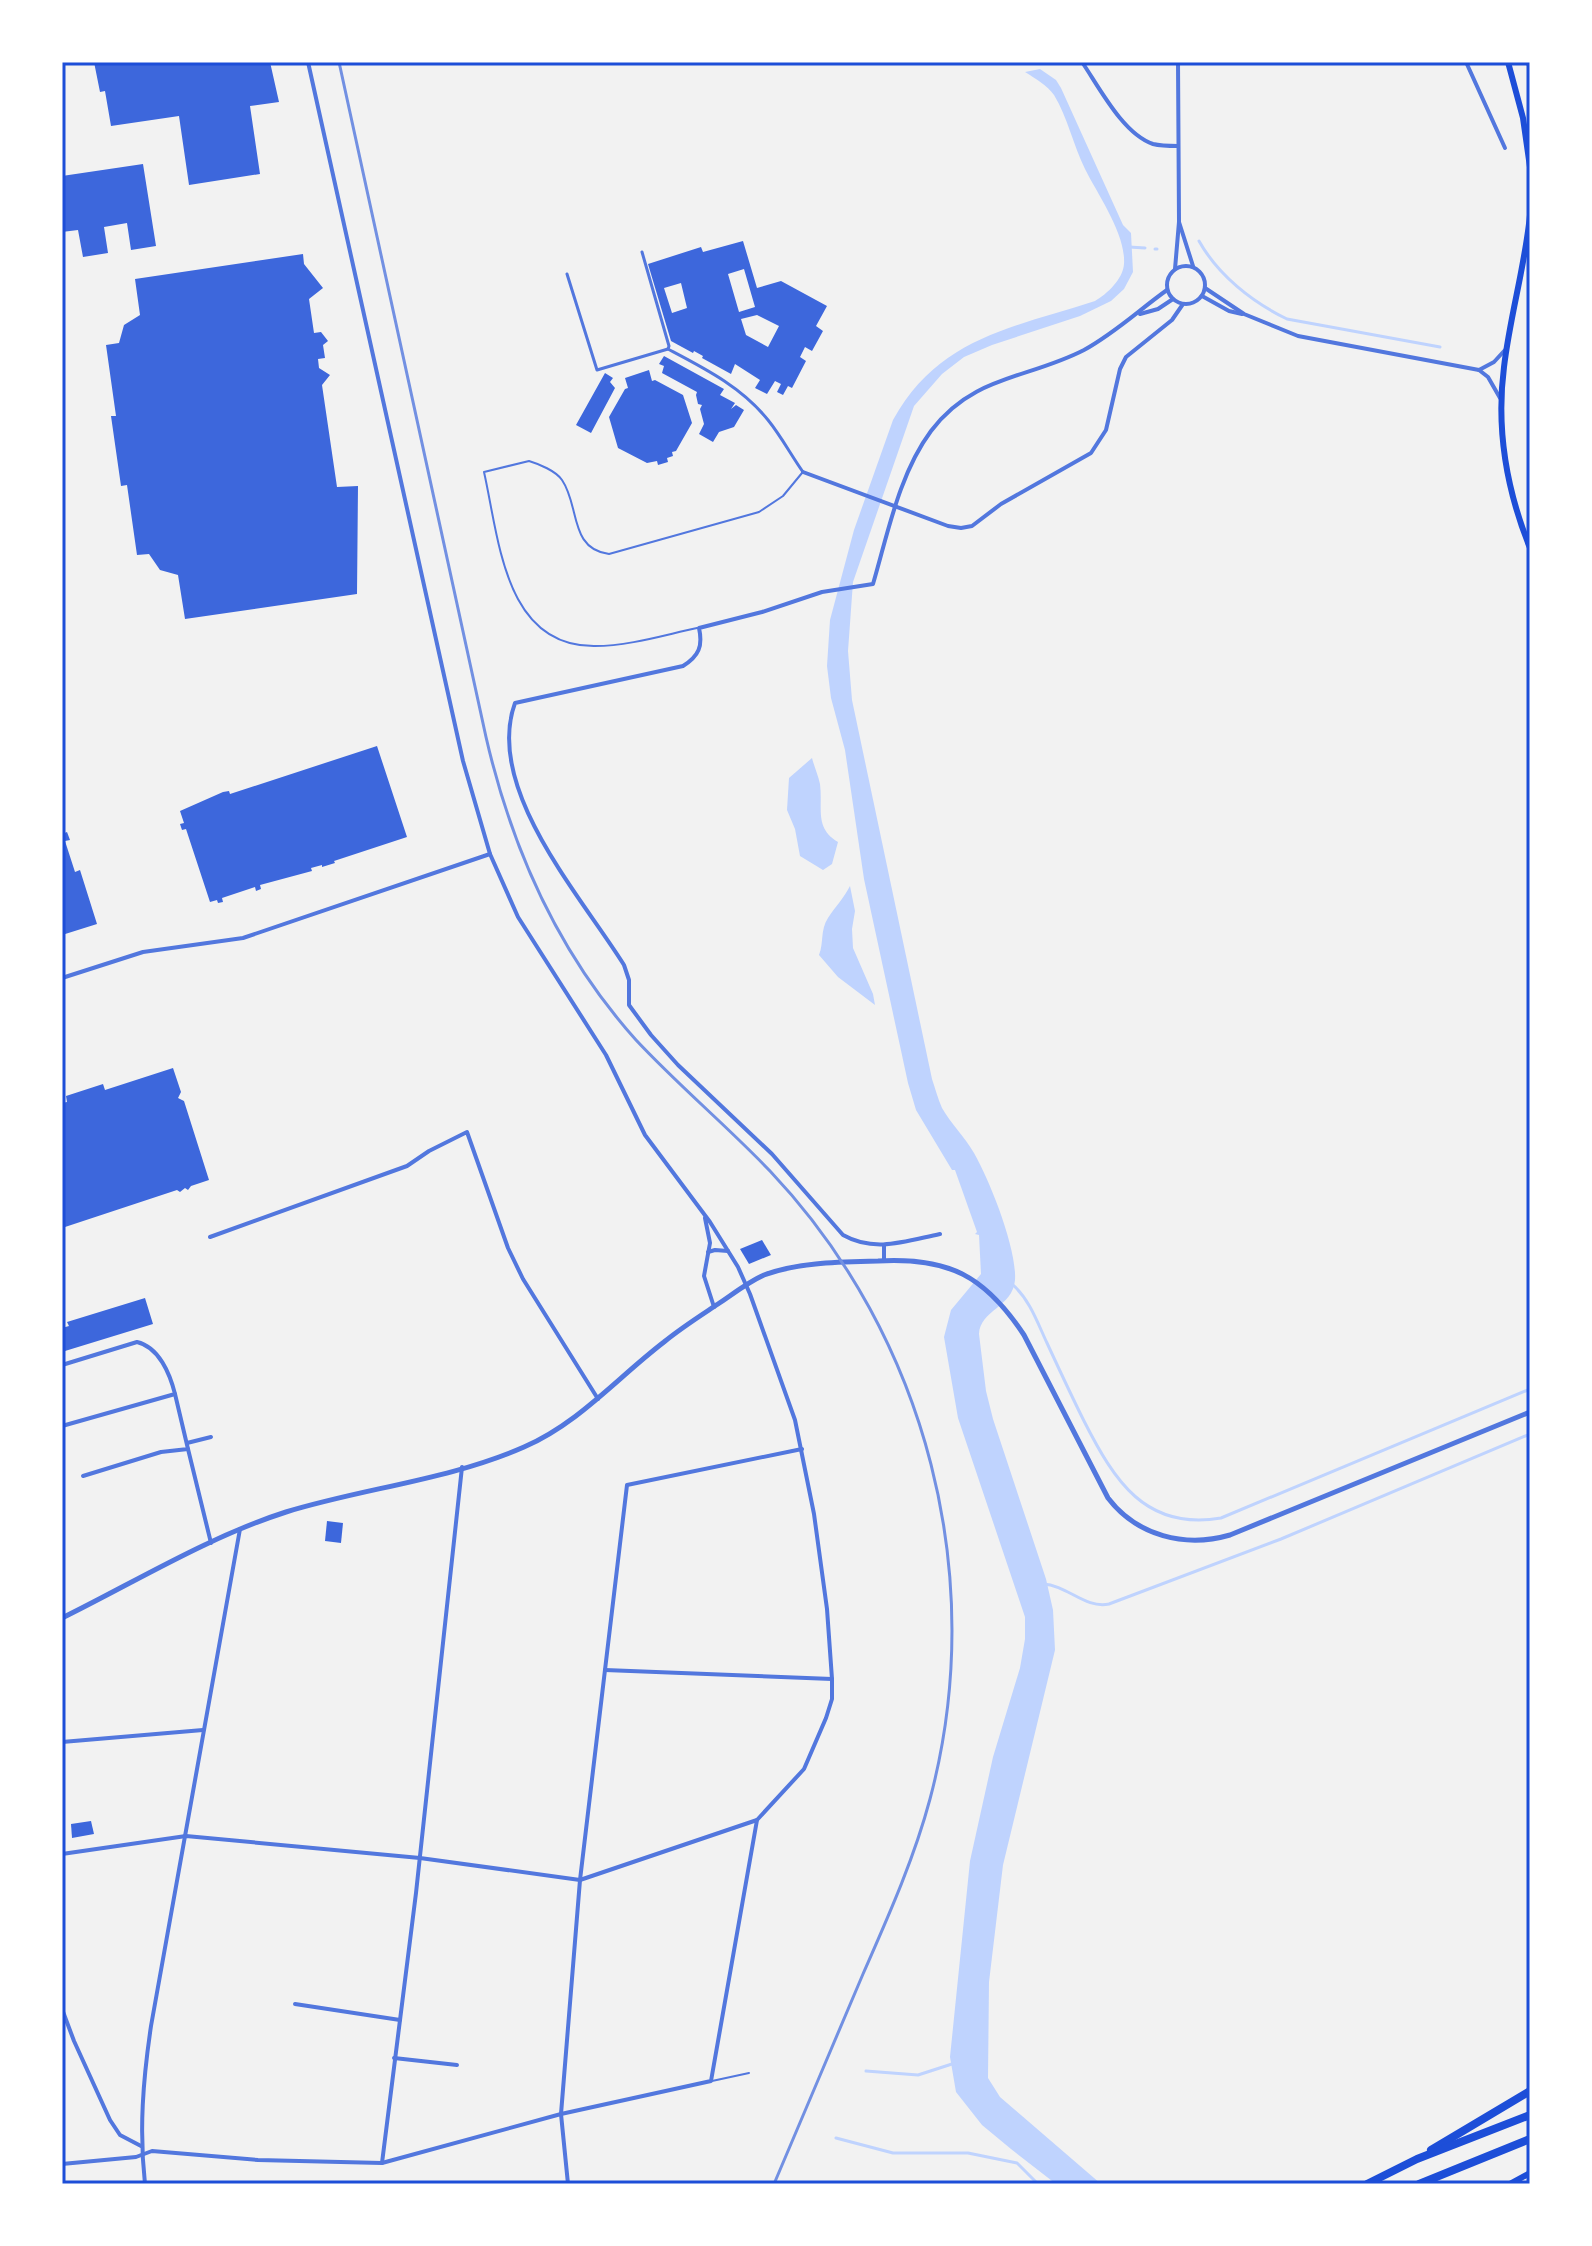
<svg xmlns="http://www.w3.org/2000/svg" width="1592" height="2246" viewBox="0 0 1592 2246" font-family="'PT Sans',sans-serif">
  <style>
    .water { fill: #bfd3fe }
    .lines { fill: none; stroke-linecap: round; stroke-linejoin: round }
    .stream { stroke: #bfd3fe; stroke-width: 3 }
    .building { fill: #3d67dc; fill-rule: evenodd }
    .service { stroke: #5277de; stroke-width: 2 }
    .pedestrian { stroke: #5277de; stroke-width: 3 }
    .minor { stroke: #5277de; stroke-width: 4 }
    .tertiary { stroke: #5277de; stroke-width: 5 }
    .secondary { stroke: #1d4ed8; stroke-width: 6 }
    .motorway { stroke: #1d4ed8; stroke-width: 8 }
    .rail { stroke: #7290e2; stroke-width: 3 }
    .neatline { fill: none; stroke: #1d4ed8; stroke-width: 3 }
  </style>
  <rect width="100%" height="100%" fill="#f2f2f2"/>
  <g class="water">
    <path d="M 1040,69 L 1056,80 L 1061,88 L 1123,225 L 1131,233 L 1133,272 L 1124,289 L 1111,301 L 1080,316 L 992,345 L 964,357 L 942,374 L 914,406 L 853,582 L 848,651 L 852,700 L 932,1079 C 935,1088 938,1099 942,1108 C 951,1124 965,1137 974,1153 C 990,1181 1017,1249 1015,1280 C 1013,1307 980,1310 979,1334 L 986,1391 L 993,1419 L 1046,1579 L 1053,1610 L 1055,1650 L 1003,1865 L 989,1982 L 988,2078 L 1000,2097 L 1101,2184 L 1056,2184 L 1011,2149 L 982,2125 L 956,2092 L 950,2057 L 970,1861 L 993,1757 L 1020,1668 L 1025,1639 L 1025,1617 L 958,1418 L 944,1337 L 951,1310 L 981,1274 L 979,1235 L 975,1234 L 977,1232 L 955,1170 L 952,1170 L 916,1110 L 908,1083 L 864,879 L 845,750 L 831,698 L 827,666 L 830,620 L 854,530 L 893,420 C 939,337 1012,328 1095,301 C 1107,294 1123,279 1124,264 C 1126,234 1098,195 1085,169 C 1073,145 1068,118 1054,95 C 1047,85 1036,79 1025,72 Z"/>
    <path d="M 812,758 C 814,766 818,775 820,784 C 823,808 814,828 838,842 L 832,864 L 823,870 L 800,856 L 795,829 L 787,810 L 789,778 Z"/>
    <path d="M 850,886 L 855,911 L 852,929 L 853,948 L 873,994 L 875,1005 L 838,977 L 819,955 C 824,943 820,930 828,918 C 835,907 844,898 850,886 Z"/>
  </g>
  <g class="lines">
    <g class="stream">
      <path d="M 1199,241 C 1218,275 1252,302 1287,319 L 1440,347"/>
      <polyline points="1129,247 1145,248"/>
      <polyline points="1155,249 1157,249"/>
      <path d="M 1013,1285 C 1030,1300 1038,1324 1047,1343 C 1059,1369 1071,1395 1084,1421 C 1114,1480 1145,1531 1221,1518 L 1530,1389"/>
      <path d="M 1043,1584 C 1067,1585 1085,1609 1109,1604 L 1281,1539 L 1530,1434"/>
      <polyline points="866,2071 918,2075 952,2064"/>
      <polyline points="836,2138 893,2153 968,2153 1017,2163 1038,2184"/>
    </g>
  </g>
  <g class="building">
    <polygon points="94,62 270,62 279,102 250,106 260,174 189,185 179,116 111,126 105,91 100,92"/>
    <polygon points="143,164 156,246 131,250 127,223 104,227 108,253 83,257 78,230 62,232 62,176"/>
    <path d="M 743,241 L 757,288 L 781,281 L 827,306 L 816,326 L 823,331 L 812,351 L 805,347 L 800,357 L 806,361 L 792,388 L 788,386 L 783,395 L 777,392 L 781,384 L 775,381 L 767,394 L 755,388 L 760,380 L 735,364 L 731,374 L 702,358 L 703,356 L 694,351 L 693,353 L 671,341 L 648,264 L 701,247 L 703,252 ZM 744,269 L 755,307 L 739,312 L 728,274 ZM 681,283 L 687,308 L 672,313 L 664,288 ZM 757,315 L 779,326 L 768,347 L 746,335 L 741,319 Z"/>
    <polygon points="303,254 304,264 323,288 309,299 314,333 321,332 328,341 323,345 325,358 318,359 319,368 330,375 322,385 337,487 358,486 357,594 185,619 178,575 160,570 149,554 137,555 127,485 121,486 111,416 116,416 106,345 119,343 124,325 140,315 135,279"/>
    <polygon points="664,356 724,389 720,395 735,403 731,409 736,405 744,410 734,427 719,432 713,442 699,434 704,424 700,409 702,405 698,404 696,395 697,392 662,373 664,366 659,364"/>
    <polygon points="649,370 652,381 655,380 683,395 692,423 676,451 672,452 673,456 667,458 668,462 658,465 657,461 647,463 618,448 609,417 625,389 628,388 625,378"/>
    <polygon points="605,373 613,378 610,382 615,388 591,433 576,425"/>
    <polygon points="377,746 407,837 334,861 335,863 322,867 322,865 311,868 312,871 260,885 261,889 256,891 255,887 222,898 223,902 218,903 217,900 210,902 186,829 182,830 180,824 184,823 180,811 223,792 229,791 230,794"/>
    <polygon points="67,832 70,840 65,841 75,872 80,870 97,924 62,935 62,834"/>
    <polygon points="173,1068 181,1092 178,1098 184,1101 209,1180 191,1186 188,1190 185,1188 180,1192 177,1190 62,1228 62,1103 67,1102 66,1096 103,1084 105,1090"/>
    <polygon points="762,1240 771,1255 749,1264 740,1249"/>
    <polygon points="145,1298 153,1324 65,1351 62,1328 69,1326 67,1322"/>
    <polygon points="327,1521 343,1523 341,1543 325,1541"/>
    <polygon points="91,1821 94,1834 72,1838 71,1824"/>
  </g>
  <g class="lines">
    <g class="service">
      <path d="M 697,628 C 664,635 629,646 595,646 C 504,647 499,538 484,472 L 529,461 C 539,464 556,471 562,480 C 580,506 569,549 609,554 L 759,512 L 783,496 L 802,473"/>
      <polyline points="712,2081 749,2073"/>
    </g>
    <g class="pedestrian">
      <polyline points="642,252 669,346 668,349"/>
      <path d="M 567,274 L 597,370 L 668,349 C 704,368 742,387 768,420 C 781,436 791,455 803,472"/>
    </g>
    <g class="minor">
      <path d="M 1082,62 C 1099,87 1123,134 1153,144 C 1161,146 1170,146 1178,146"/>
      <polyline points="1466,62 1505,148"/>
      <polyline points="1179,222 1193,266"/>
      <circle cx="1186" cy="285" r="19"/>
      <polyline points="1175,269 1179,222 1178,62"/>
      <polyline points="1205,288 1244,314 1298,336 1479,370 1488,377 1500,398"/>
      <polyline points="1202,296 1229,311 1242,314"/>
      <polyline points="1140,314 1158,309 1173,299"/>
      <polyline points="1479,370 1494,362 1505,350"/>
      <polyline points="803,472 948,526 961,528 972,526 1001,504 1091,453 1106,430 1120,369 1126,357 1172,320 1183,304"/>
      <polyline points="62,978 143,952 243,938 490,854"/>
      <polyline points="705,1218 710,1243 704,1276 714,1307"/>
      <path d="M 940,1234 C 906,1241 875,1253 843,1235 L 772,1154 L 678,1065 L 651,1035 L 629,1005 L 629,980 L 624,965 C 581,896 484,788 515,703 L 683,666 C 699,656 703,646 699,628 L 762,612 L 822,592 L 873,584 C 888,533 899,474 931,431 C 973,375 1028,379 1084,350 C 1115,333 1139,310 1167,290"/>
      <polyline points="210,1237 407,1166 429,1151 467,1132 508,1248 523,1279 598,1399"/>
      <polyline points="884,1246 884,1260"/>
      <polyline points="708,1252 715,1250 728,1251"/>
      <path d="M 62,1365 L 137,1342 C 159,1347 170,1374 175,1394 L 62,1426"/>
      <polyline points="187,1443 211,1437"/>
      <polyline points="188,1449 211,1543"/>
      <polyline points="83,1476 161,1452 188,1449 175,1394"/>
      <polyline points="605,1670 832,1679"/>
      <polyline points="62,1742 203,1730"/>
      <polyline points="62,1854 186,1836 420,1858 580,1880 757,1820 804,1769 826,1718 832,1699 832,1679 827,1609 814,1514 795,1420 750,1294 738,1267 710,1222 645,1135 606,1055 518,917 490,854 463,761 308,62"/>
      <polyline points="295,2004 400,2020"/>
      <polyline points="62,2009 74,2041 110,2120 120,2135 141,2146"/>
      <polyline points="394,2058 457,2065"/>
      <polyline points="382,2163 416,1893 462,1467"/>
      <polyline points="62,2164 136,2157 152,2151 258,2160 382,2163 561,2114 711,2081 757,1820"/>
      <path d="M 145,2184 C 139,2130 143,2080 151,2026 L 240,1529"/>
      <polyline points="568,2184 561,2114 580,1880 627,1485 802,1449"/>
    </g>
    <path class="tertiary" d="M 62,1618 C 135,1582 208,1537 286,1512 C 364,1488 449,1480 524,1447 C 579,1423 617,1378 664,1342 C 681,1328 700,1316 718,1304 C 733,1294 748,1282 764,1275 C 799,1262 841,1262 878,1261 C 949,1257 985,1276 1024,1335 L 1108,1498 C 1137,1536 1185,1548 1230,1535 L 1530,1412"/>
    <g class="secondary">
      <polyline points="1508,62 1523,118 1530,167"/>
      <polyline points="1529,62 1530,66"/>
      <path d="M 1530,215 C 1525,266 1510,316 1504,367 C 1496,429 1507,491 1530,548"/>
      <polyline points="1530,394 1530,445"/>
      <polyline points="1510,2184 1530,2173"/>
    </g>
    <g class="motorway">
      <polyline points="1431,2150 1530,2091"/>
      <polyline points="1367,2184 1417,2159 1530,2115"/>
      <polyline points="1419,2184 1530,2139"/>
    </g>
    <path class="rail" d="M 339,62 L 486,737 C 512,850 558,953 636,1040 C 679,1086 727,1126 770,1171 C 927,1337 989,1578 930,1799 C 914,1859 888,1917 863,1974 C 833,2044 804,2114 774,2184"/>
  </g>
  <rect width="1592" height="2246" fill="none" stroke="#ffffff" stroke-width="128"/>
  <rect x="64" y="64" width="1464" height="2118" class="neatline"/>
</svg>
